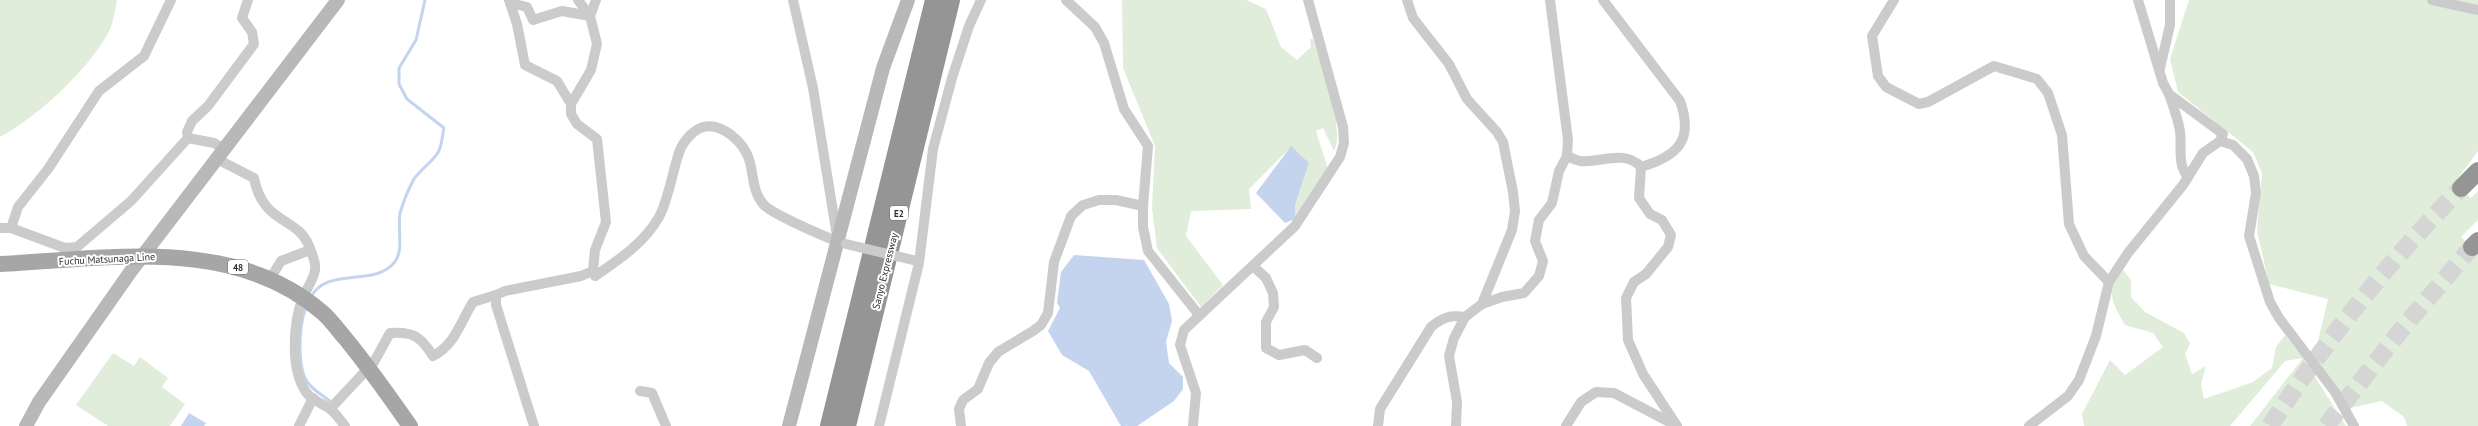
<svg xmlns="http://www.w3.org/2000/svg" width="2478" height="426" viewBox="0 0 2478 426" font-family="'PT Sans',sans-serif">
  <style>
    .green { fill: #e0edda }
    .water { fill: #c4d4ee }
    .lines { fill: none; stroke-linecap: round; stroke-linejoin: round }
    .stream { stroke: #c4d4ee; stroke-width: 3 }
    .highway-tunnel { stroke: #d5d5d5; stroke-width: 18; stroke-dasharray: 18 9; stroke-linecap: butt }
    .street { stroke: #cbcbcb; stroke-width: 10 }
    .secondary { stroke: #b8b8b8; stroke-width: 14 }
    .primary { stroke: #a6a6a6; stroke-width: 16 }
    .highway { stroke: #959595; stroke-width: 18 }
    .street-bridge { stroke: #cbcbcb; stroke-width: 10 }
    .labels { text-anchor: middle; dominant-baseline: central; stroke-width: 4; stroke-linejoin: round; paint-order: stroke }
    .shield { fill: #fff; stroke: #6d6d6d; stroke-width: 1 }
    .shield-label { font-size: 9px; font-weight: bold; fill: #2e2e2e }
    .street-label { font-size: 10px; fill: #2e2e2e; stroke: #fff }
  </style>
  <rect width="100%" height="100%" fill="#fff"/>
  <g class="green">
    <path d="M 0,0 L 117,0 C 115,11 113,26 107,35 C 87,71 36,118 0,137 Z"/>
    <path d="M 1122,0 L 1246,0 L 1266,9 L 1281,47 L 1297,60 L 1311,47 L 1310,39 L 1313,39 C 1320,64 1346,129 1334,151 L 1323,128 L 1316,131 L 1328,169 L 1295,219 L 1295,205 L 1309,163 L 1291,147 L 1249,189 L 1251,209 L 1191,211 L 1186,236 L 1223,285 L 1201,307 L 1157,248 L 1152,208 L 1155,146 L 1123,68 Z"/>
    <polygon points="2189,0 2478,0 2478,151 2455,182 2471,198 2478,191 2478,220 2461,237 2478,252 2478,426 2407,426 2404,417 2382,401 2350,408 2314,358 2328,299 2269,284 2257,231 2262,173 2253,152 2178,92 2170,59"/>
    <path d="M 2123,270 L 2131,280 L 2131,297 L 2145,312 L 2184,333 L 2190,344 L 2185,354 L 2192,374 L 2206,366 L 2201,384 L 2204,399 L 2253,382 L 2272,368 L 2276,347 L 2285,335 L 2303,358 L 2346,426 L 2250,426 L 2303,358 L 2285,361 L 2230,426 L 2084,426 L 2082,414 L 2110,360 L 2125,375 L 2163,347 L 2153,333 L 2125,325 C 2112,302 2105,293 2123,270 Z"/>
    <polygon points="113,353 134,366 140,357 168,378 162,387 185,404 170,426 108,426 76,405"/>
  </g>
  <g class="water">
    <polygon points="1291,146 1309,163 1295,205 1295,219 1285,223 1256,193"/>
    <polygon points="1074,255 1144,260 1169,304 1172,321 1166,342 1169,363 1183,377 1183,389 1174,401 1137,426 1121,426 1089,371 1062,355 1048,331 1060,308 1057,303 1061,272"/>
    <polygon points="189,413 206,423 204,426 181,426"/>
  </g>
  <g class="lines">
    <g class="stream">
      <path d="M 310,299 C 325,266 372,287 393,264 C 405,252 397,229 400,213 C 403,203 409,188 414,179 C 420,170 431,163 437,154 C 442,148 442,136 444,128 L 407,99 L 399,84 L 399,68 L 416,40 L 425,0"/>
      <path d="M 306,308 C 299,324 296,370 309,384 C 315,392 326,397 333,404"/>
    </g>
    <g class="highway-tunnel">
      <path d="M 2270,426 C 2326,340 2389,261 2461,188"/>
      <polyline points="2326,426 2401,330 2472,247"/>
    </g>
    <g class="street">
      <polyline points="509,0 517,24 525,65 557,81 571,104"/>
      <polyline points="793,0 813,88 837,236"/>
      <polyline points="1066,0 1095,27 1104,43 1124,109 1148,146 1143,206 1143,227 1148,251 1199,315"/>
      <polyline points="1407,0 1413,18 1449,64 1467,99 1497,132 1503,142 1513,192 1515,211 1512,230 1482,304"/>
      <polyline points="1894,0 1872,36 1878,76 1886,87 1919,104 1928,102 1994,66 2037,79 2048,93 2062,135 2069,224 2084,256 2109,282"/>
      <polyline points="2138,0 2163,83 2169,94 2223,134 2220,141"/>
      <polyline points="2432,0 2478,10"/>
      <polyline points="510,3 527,7 533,20 562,11 590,16 578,0"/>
      <polyline points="2160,68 2170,25 2170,0"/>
      <path d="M 2169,94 C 2173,106 2178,119 2180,131 C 2182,146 2177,165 2188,177"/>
      <polyline points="224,149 214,143 188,138 187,132 192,121 208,106 254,44 252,32 242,18 248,0"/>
      <path d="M 1567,156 C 1571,158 1576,160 1580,161 C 1600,163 1625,149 1641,167 C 1678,156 1694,140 1680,101 L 1603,0"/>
      <path d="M 217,159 L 254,178 C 263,225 297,216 309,246 C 312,253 316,264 315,270 C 313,281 307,288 303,297 C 293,323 290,369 306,392 C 311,400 321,403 329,408 C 335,412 340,420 345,426"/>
      <polyline points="1641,167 1639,198 1650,214 1662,220 1671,235 1668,247 1646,274 1634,282 1626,298 1628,340 1643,374 1677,426"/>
      <polyline points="0,228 11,228 65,248"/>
      <polyline points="11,228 18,207 48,169 99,91 144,56 171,0"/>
      <polyline points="64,261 65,248 77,247 131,201 188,138"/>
      <polyline points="1253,266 1266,278 1273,293 1274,307 1266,322 1266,348 1279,355 1305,350 1317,358"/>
      <path d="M 593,271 L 595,276 C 620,259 644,243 659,217 C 668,201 672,174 678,156 C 681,144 691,131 703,127 C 722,122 743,142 749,159 C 754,175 752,192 764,205 C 772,214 829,239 843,243"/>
      <polyline points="270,279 281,261 310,250"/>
      <polyline points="640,391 652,393 666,426"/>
      <path d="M 330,409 L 374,362 L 390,333 C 413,331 421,337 433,356 C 455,345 461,321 473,302 L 496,295"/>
      <polyline points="299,426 313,398"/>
      <polyline points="534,426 496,305 496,295 505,291 581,276 593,271 595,250 606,222 597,139 577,124 571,114 571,104 591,70 597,44 590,16 596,0"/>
      <polyline points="879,426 919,263 933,149 952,78 969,26 981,0"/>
      <polyline points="961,426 959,409 963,400 978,389 989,363 998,352 1033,331 1041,325 1048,313 1054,262 1071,216 1083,205 1099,200 1116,200 1143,206"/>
      <polyline points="1193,426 1196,393 1180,345 1184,330 1295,226 1340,157 1344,143 1343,127 1308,0"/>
      <path d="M 1378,426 L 1380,409 L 1431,327 C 1443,317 1450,315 1465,317"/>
      <polyline points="1456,426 1457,402 1449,356 1454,338 1465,317 1482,304 1502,297 1524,293 1539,276 1543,261 1535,241 1539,220 1552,203 1559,171 1567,156 1568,140 1550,0"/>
      <polyline points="1566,426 1581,402 1596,392 1614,393 1677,426"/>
      <polyline points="2029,426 2068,396 2079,380 2096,336 2109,282 2128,253 2183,185 2203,153 2220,141 2233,145 2247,159 2254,176 2256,193 2249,236 2270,302 2279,318 2335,392 2354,426"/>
    </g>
    <g class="secondary">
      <polyline points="26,426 39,402 131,271 338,0"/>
      <polyline points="789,426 883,68 908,0"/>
    </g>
    <path class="primary" d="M 0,264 C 109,259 234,235 323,313 C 331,320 338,330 345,338 C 368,366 389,396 410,426"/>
    <g class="highway">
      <polyline points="2461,188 2478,171"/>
      <polyline points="2472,247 2478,241"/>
      <polyline points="829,426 934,0"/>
      <polyline points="847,426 951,0"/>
    </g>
    <polyline class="street-bridge" points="846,244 913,260"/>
  </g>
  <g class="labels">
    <g class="shield">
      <rect x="890" y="206" width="18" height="14" rx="3"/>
      <rect x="228" y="260" width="20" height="14" rx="3"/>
    </g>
    <g class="shield-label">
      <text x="899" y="213">E2</text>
      <text x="238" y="267">48</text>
    </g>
    <g class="street-label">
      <text transform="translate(107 259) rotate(-3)">Fuchu Matsunaga Line</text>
      <text transform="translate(885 271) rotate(-76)">Sanyo Expressway</text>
    </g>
  </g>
</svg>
